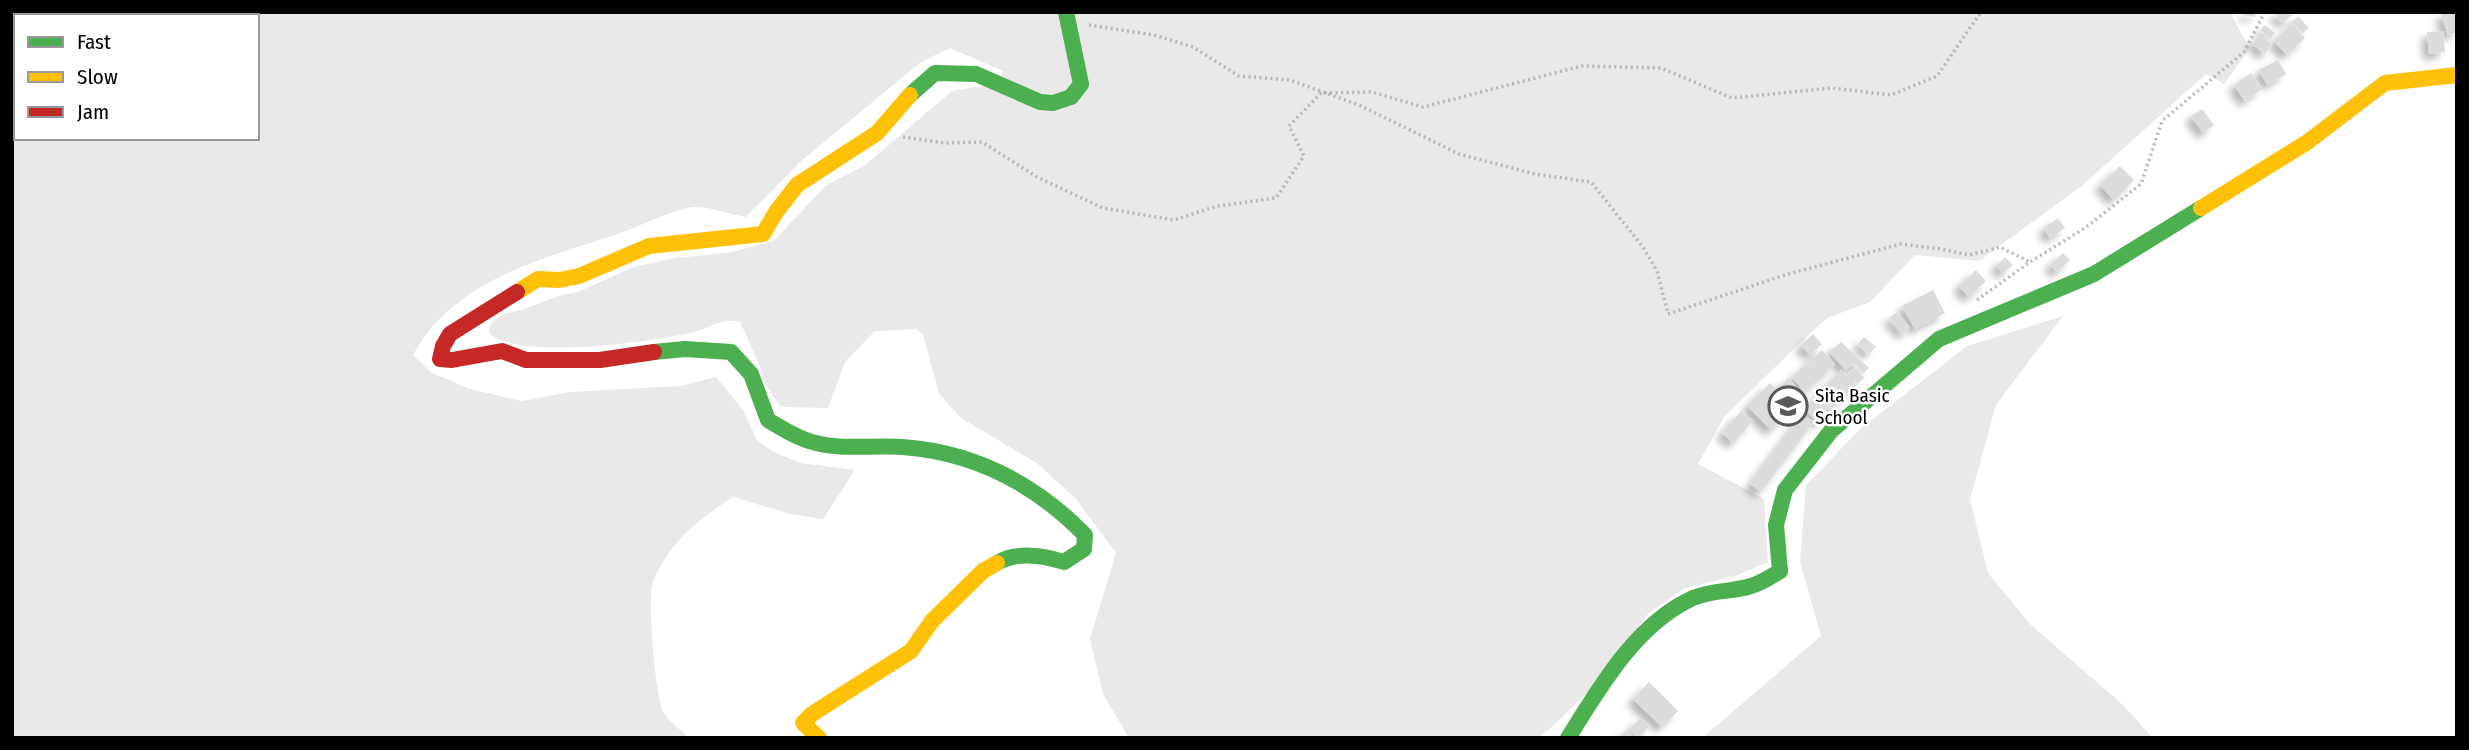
<svg xmlns="http://www.w3.org/2000/svg" width="2469" height="750" viewBox="0 0 2469 750" font-family="'Fira Sans Condensed',sans-serif">
  <style>
    .green { fill: #e9e9e9; fill-rule: evenodd }
    .building { fill: #dcdcdc; filter: url(#shadow) }
    .lines { fill: none; stroke-linecap: round; stroke-linejoin: round }
    .path { stroke: #b8b8b8; stroke-width: 3.5; stroke-dasharray: 2 3.5; stroke-linecap: butt }
    .fast { stroke: #4caf50; stroke-width: 16 }
    .slow { stroke: #ffc107; stroke-width: 16 }
    .jam { stroke: #c62828; stroke-width: 16 }
    .labels { text-anchor: middle; dominant-baseline: central; stroke-width: 5; stroke-linejoin: round; paint-order: stroke }
    .poi-label { font-size: 19px; fill: #000; stroke: #fff; text-anchor: start }
  </style>
  <defs>
    <filter id="shadow"><feDropShadow dx="-6" dy="6" stdDeviation="3.5" flood-color="#0004"/></filter>
  </defs>
  <rect width="100%" height="100%" fill="#fff"/>
  <g class="green">
    <path d="M 12,12 L 2231,12 L 2233,19 L 2250,48 L 2224,84 L 2206,74 L 2083,185 L 1979,261 L 1915,255 L 1870,302 L 1827,318 L 1804,339 L 1724,417 L 1698,464 L 1764,499 L 1768,562 L 1735,576 L 1685,588 L 1648,614 L 1588,692 L 1552,727 L 1538,738 L 1129,738 L 1103,694 L 1090,639 L 1116,553 L 1076,499 L 1038,464 L 961,418 L 939,394 L 923,334 L 916,329 L 875,331 L 845,362 L 828,408 L 781,407 L 764,382 L 759,364 L 740,322 C 721,317 708,329 690,333 C 648,342 523,360 490,334 L 490,325 L 501,315 L 524,309 L 558,296 L 578,292 L 633,267 L 676,258 L 732,252 L 774,241 L 825,186 L 864,166 L 952,91 L 1000,83 L 1003,71 L 950,48 L 921,62 L 800,162 L 746,217 C 730,214 711,207 694,207 C 681,207 643,224 629,230 C 550,258 457,275 413,355 L 432,373 L 470,389 L 522,401 L 569,392 L 681,386 L 716,377 L 743,410 L 757,440 L 772,451 L 800,463 L 855,470 L 823,519 L 790,514 L 733,497 C 698,520 670,541 653,582 C 647,597 655,695 663,711 C 667,720 681,730 689,738 L 12,738 ZM 16,16 L 257,16 L 257,138 L 16,138 Z"/>
    <polygon points="2063,316 1996,405 1970,499 1988,573 2030,624 2122,704 2153,738 1702,738 1821,636 1800,562 1806,485 1859,430 1967,346"/>
  </g>
  <g class="building">
    <polygon points="2244,12 2256,12 2255,17 2243,15"/>
    <polygon points="2274,12 2290,12 2292,15 2283,23"/>
    <polygon points="2446,12 2457,12 2457,32 2448,35 2441,14"/>
    <polygon points="2298,16 2309,28 2303,33 2292,22"/>
    <polygon points="2292,24 2305,38 2287,55 2274,41"/>
    <polygon points="2265,25 2275,33 2270,39 2260,30"/>
    <polygon points="2443,31 2445,52 2429,54 2427,32"/>
    <polygon points="2259,35 2272,44 2265,54 2252,44"/>
    <polygon points="2278,60 2286,74 2267,85 2259,70"/>
    <polygon points="2251,73 2262,89 2245,101 2234,85"/>
    <polygon points="2202,109 2214,125 2203,133 2191,116"/>
    <polygon points="2120,166 2134,180 2114,200 2100,185"/>
    <polygon points="2058,218 2065,228 2050,238 2044,228"/>
    <polygon points="2063,253 2070,260 2057,272 2050,265"/>
    <polygon points="2005,257 2013,265 2003,273 1996,266"/>
    <polygon points="1976,270 1986,281 1969,297 1959,286"/>
    <polygon points="1933,290 1945,313 1915,329 1902,306"/>
    <polygon points="1897,312 1910,328 1903,334 1889,318"/>
    <polygon points="1813,334 1822,344 1810,355 1801,345"/>
    <polygon points="1864,337 1876,347 1869,354 1858,344"/>
    <polygon points="1841,342 1869,368 1863,373 1854,363 1846,370 1829,352"/>
    <polygon points="1822,350 1835,364 1805,392 1792,377"/>
    <polygon points="1854,367 1864,378 1857,384 1848,373"/>
    <polygon points="1841,370 1856,384 1819,423 1804,409"/>
    <polygon points="1788,378 1800,391 1790,401 1778,388"/>
    <polygon points="1770,383 1794,408 1771,430 1747,406"/>
    <polygon points="1741,411 1753,421 1733,443 1722,433"/>
    <polygon points="1803,414 1814,422 1761,492 1750,484"/>
    <polygon points="1649,682 1678,711 1662,727 1633,699"/>
    <polygon points="1640,718 1650,726 1638,738 1629,730"/>
    <polygon points="1626,730 1633,736 1631,738 1619,738"/>
  </g>
  <g class="lines">
    <g class="path">
      <polyline points="1089,25 1154,35 1193,47 1239,76 1290,80 1359,105 1459,154 1535,174 1591,182 1643,247 1657,271 1668,314 1788,274 1901,244 1941,249 1969,255 2000,247 2030,262"/>
      <polyline points="903,137 944,143 982,142 1037,177 1103,208 1174,220 1217,206 1276,198 1304,156 1289,126 1321,93 1372,92 1423,107 1582,66 1661,68 1732,98 1832,88 1891,95 1937,76 1981,12"/>
      <polyline points="1977,300 2030,262 2085,228 2141,184 2162,121 2244,52 2265,12"/>
    </g>
    <g class="fast">
      <polyline points="910,95 935,73 976,74 1040,102 1053,103 1071,97 1081,84 1066,12"/>
      <path d="M 654,352 L 685,349 L 731,352 L 751,374 L 768,420 C 783,429 799,439 816,443 C 844,450 873,445 902,447 C 974,452 1035,484 1085,535 L 1084,549 L 1064,562 C 1042,555 1017,551 997,563"/>
      <path d="M 1568,738 C 1600,687 1636,624 1693,598 C 1711,590 1732,592 1751,586 C 1762,583 1771,577 1780,571 L 1776,525 L 1785,490 L 1831,431 L 1939,339 L 2094,274 L 2201,208"/>
    </g>
    <g class="slow">
      <polyline points="2201,208 2306,143 2385,83 2457,75"/>
      <polyline points="517,292 538,279 559,280 579,276 649,246 763,234 776,212 797,185 877,133 910,95"/>
      <polyline points="819,738 803,723 812,714 911,651 932,621 983,571 997,563"/>
    </g>
    <polyline class="jam" points="517,292 450,334 443,346 440,359 452,360 502,351 526,360 600,360 654,352"/>
  </g>
  <defs>
    <g id="school-ring" transform="scale(2.0125)"><circle r="9.5" fill="#fff" stroke="#595959" stroke-width="1.5"/><path d="M0-5L7-2L0 1L-7-2ZM-4 1L0 2.5L4 1V4Q0 6-4 4Z" fill="#595959"/></g>
  </defs>
  <g fill-rule="evenodd">
    <use href="#school-ring" x="1788" y="406"/>
  </g>
  <g class="labels">
    <g class="poi-label">
      <text x="1815" y="395">Sita Basic<tspan x="1815" dy="22">School</tspan></text>
    </g>
  </g>
  <rect width="2469" height="750" fill="none" stroke="#000000" stroke-width="28"/>
  <rect x="14" y="14" width="245" height="126" fill="#ffffff" stroke="#999999" stroke-width="2"/>
  <rect x="28" y="37" width="35" height="10" fill="#4caf50" stroke="#999999" stroke-width="2"/>
  <text x="77" y="49" font-size="21" fill="#000000">Fast</text>
  <rect x="28" y="72" width="35" height="10" fill="#ffc107" stroke="#999999" stroke-width="2"/>
  <text x="77" y="84" font-size="21" fill="#000000">Slow</text>
  <rect x="28" y="107" width="35" height="10" fill="#c62828" stroke="#999999" stroke-width="2"/>
  <text x="77" y="119" font-size="21" fill="#000000">Jam</text>
</svg>
